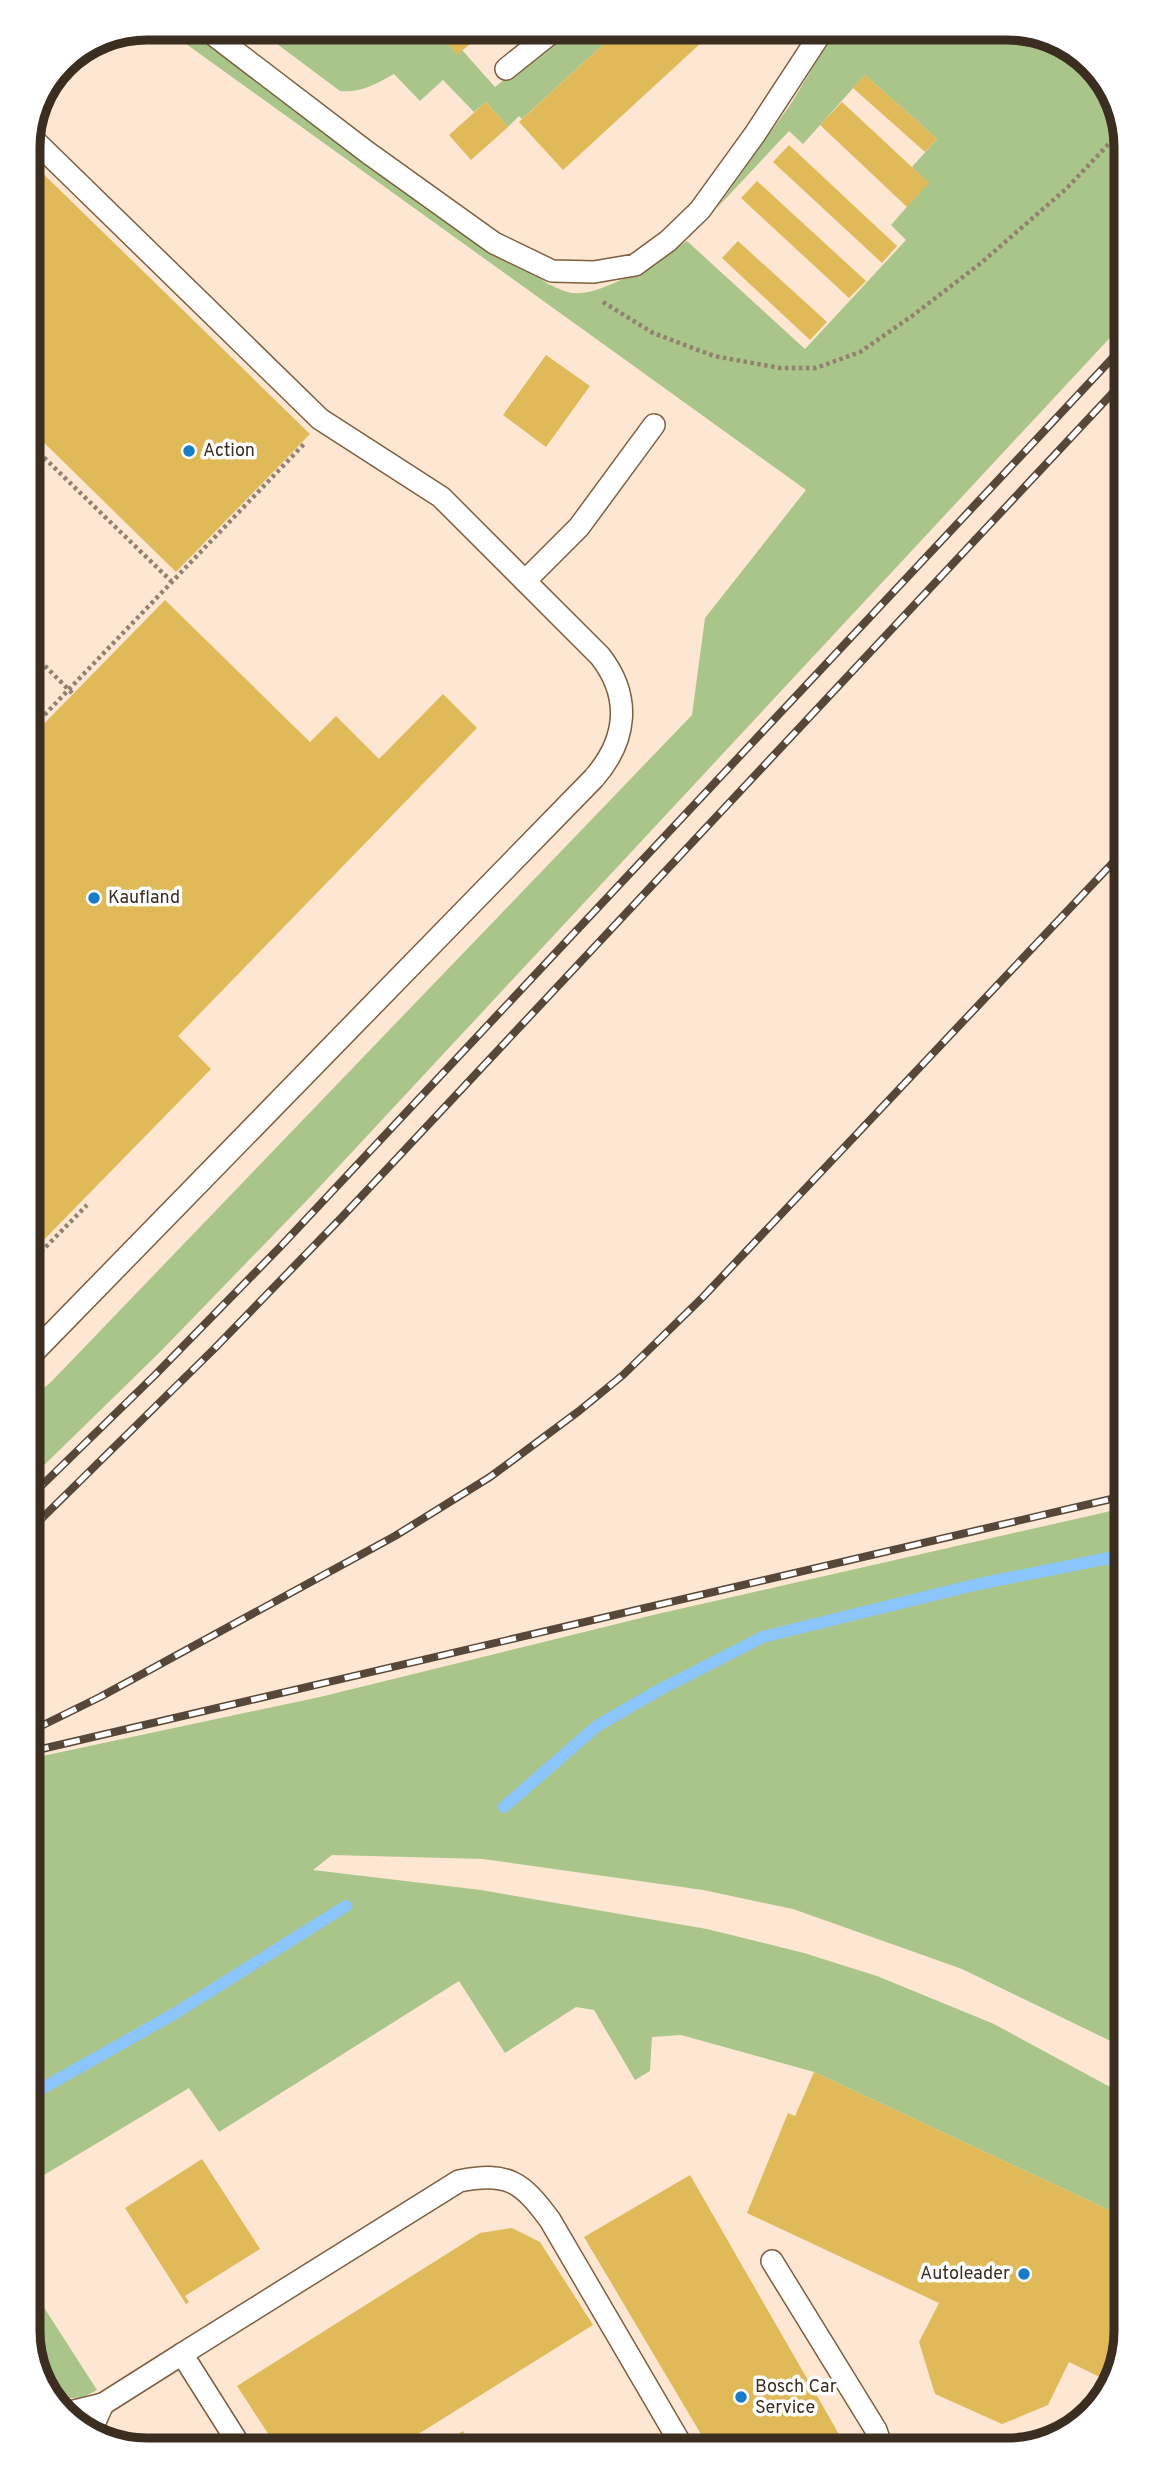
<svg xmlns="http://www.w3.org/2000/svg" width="1154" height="2478" viewBox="0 0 1154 2478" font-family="Overpass,sans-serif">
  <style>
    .green { fill: #aac589 }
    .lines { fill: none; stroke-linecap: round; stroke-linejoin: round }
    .stream { stroke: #8ac5fb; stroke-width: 12 }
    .building { fill: #e0ba59 }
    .service-casing { stroke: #7e5f3f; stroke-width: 24 }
    .path { stroke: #938170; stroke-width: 4.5; stroke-dasharray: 3.5 3.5; stroke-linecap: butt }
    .service { stroke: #fff; stroke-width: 21 }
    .rail-casing { stroke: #574738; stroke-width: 8 }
    .rail { stroke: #fff; stroke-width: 5; stroke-dasharray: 16; stroke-linecap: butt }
    .poi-dot { fill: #187dc9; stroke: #fff; stroke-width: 2.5 }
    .labels { text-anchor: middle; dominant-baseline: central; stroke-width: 7; stroke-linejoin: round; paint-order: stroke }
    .poi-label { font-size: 18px; fill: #3b2d1f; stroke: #fff; text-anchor: start }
    .rim { fill: none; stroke: #3b2d1f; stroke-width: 9 }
  </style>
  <rect width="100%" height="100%" fill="#fde7d2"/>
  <g class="green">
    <path d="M 1015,28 L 1080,53 L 1120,109 L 1120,327 L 313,1194 L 160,1352 L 32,1477 L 32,1398 L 51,1382 L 692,715 L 705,618 L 806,490 L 175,36 L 201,36 L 548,284 C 556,287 566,293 574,293 C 604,296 662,257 687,241 L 805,349 L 906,240 L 891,225 L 928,183 L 912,167 L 937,139 L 865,75 L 803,144 L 789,131 L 716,209 L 790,105 L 836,30 Z"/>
    <path d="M 617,32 L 522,119 L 519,116 L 508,127 L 486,102 L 474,112 L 443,80 L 420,101 L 394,74 C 376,84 361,93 340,91 L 265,35 L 440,34 L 457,54 L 462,50 L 495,87 L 563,33 Z"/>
    <polygon points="1124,1508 1125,2048 962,1969 793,1909 703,1890 483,1859 332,1855 313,1870 481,1890 707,1929 804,1953 877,1976 994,2024 1125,2095 1126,2218 814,2072 681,2035 652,2037 650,2071 635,2080 594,2010 576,2007 505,2053 459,1981 219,2132 189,2088 34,2181 33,1758 320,1697 653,1615"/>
    <path d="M 34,2292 L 97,2390 C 82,2399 72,2399 54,2397 L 34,2369 Z"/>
  </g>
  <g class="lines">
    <g class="stream">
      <polyline points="504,1807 597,1726 661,1689 763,1637 974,1585 1124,1555"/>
      <polyline points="34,2093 174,2014 346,1906"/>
    </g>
  </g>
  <g class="building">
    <polygon points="714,31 563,170 519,122 617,32"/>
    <polygon points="483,33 457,55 440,34"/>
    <polygon points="865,75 937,139 925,152 853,88"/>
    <polygon points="486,102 508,127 471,160 449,135"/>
    <polygon points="842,102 929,183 907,207 820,125"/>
    <polygon points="789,145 897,246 882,263 773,162"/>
    <polygon points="28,159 310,434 176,572 29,428"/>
    <polygon points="757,181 866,281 849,298 741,198"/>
    <polygon points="738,241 827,322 810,340 722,258"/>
    <polygon points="546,355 590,386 546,447 503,415"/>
    <polygon points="165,600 310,742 336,716 379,759 443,694 477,728 178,1036 211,1069 31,1253 30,738"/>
    <polygon points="814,2072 1126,2218 1126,2331 1110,2382 1069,2362 1048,2405 1002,2424 935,2394 919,2342 939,2303 747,2213 788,2113 795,2116"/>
    <polygon points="202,2159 260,2249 185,2296 189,2302 186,2304 125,2208"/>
    <polygon points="690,2175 828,2415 845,2445 708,2446 584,2237"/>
    <polygon points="512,2228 540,2242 593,2325 396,2448 278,2449 237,2386 480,2233"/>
    <polygon points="463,2431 474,2447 437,2448"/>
  </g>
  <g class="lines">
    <g class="service-casing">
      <g id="service">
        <polyline points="215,36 367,152 494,243 552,271 594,272 635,265 668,241 700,210 755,134 823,30"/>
        <polyline points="506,69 551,33"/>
        <path d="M 30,136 L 320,419 L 441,497 L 600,656 C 632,697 627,740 594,778 L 32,1354"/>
        <polyline points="525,581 579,527 654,425"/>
        <polyline points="772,2261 876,2430 881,2445"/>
        <polyline points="66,2413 103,2404 182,2354"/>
        <polyline points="91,2431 103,2404"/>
        <path d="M 242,2449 L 182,2354 L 459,2181 C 508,2171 522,2182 550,2220 L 682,2446"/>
      </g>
    </g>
    <g class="path">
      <polyline points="603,302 653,333 714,356 780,368 816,368 860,352 912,316 981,263 1066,189 1120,132"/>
      <polyline points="29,443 171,581"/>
      <polyline points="30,651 73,694"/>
      <polyline points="30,730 305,443"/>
      <polyline points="31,1262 87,1205"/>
    </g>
    <use href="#service" class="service"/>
    <g class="rail-casing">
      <g id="rail">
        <polyline points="32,1495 155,1375 282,1245 1120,350"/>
        <polyline points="32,1528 214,1349 342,1217 1120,385"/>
        <polyline points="33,1730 100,1697 395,1536 490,1477 579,1411 623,1375 703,1297 1122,853"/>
        <polyline points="33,1751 1124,1496"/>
      </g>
    </g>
    <use href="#rail" class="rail"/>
  </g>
  <g class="poi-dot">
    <circle cx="189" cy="451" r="7"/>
    <circle cx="94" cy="898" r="7"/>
    <circle cx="1024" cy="2274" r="7"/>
    <circle cx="741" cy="2397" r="7"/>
  </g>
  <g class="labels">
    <g class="poi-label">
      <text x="203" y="451">Action</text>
      <text x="108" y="898">Kaufland</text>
      <text x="1010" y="2274" text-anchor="end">Autoleader</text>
      <text x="755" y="2387">Bosch Car<tspan x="755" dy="21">Service</tspan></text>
    </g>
  </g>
  <path d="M0 0H1154V2478H0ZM147 40H1007A107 107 0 0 1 1114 147V2331A107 107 0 0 1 1007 2438H147A107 107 0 0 1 40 2331V147A107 107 0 0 1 147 40Z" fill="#fff" fill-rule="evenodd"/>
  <path class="rim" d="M147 40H1007A107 107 0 0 1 1114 147V2331A107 107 0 0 1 1007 2438H147A107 107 0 0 1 40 2331V147A107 107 0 0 1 147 40Z"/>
</svg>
